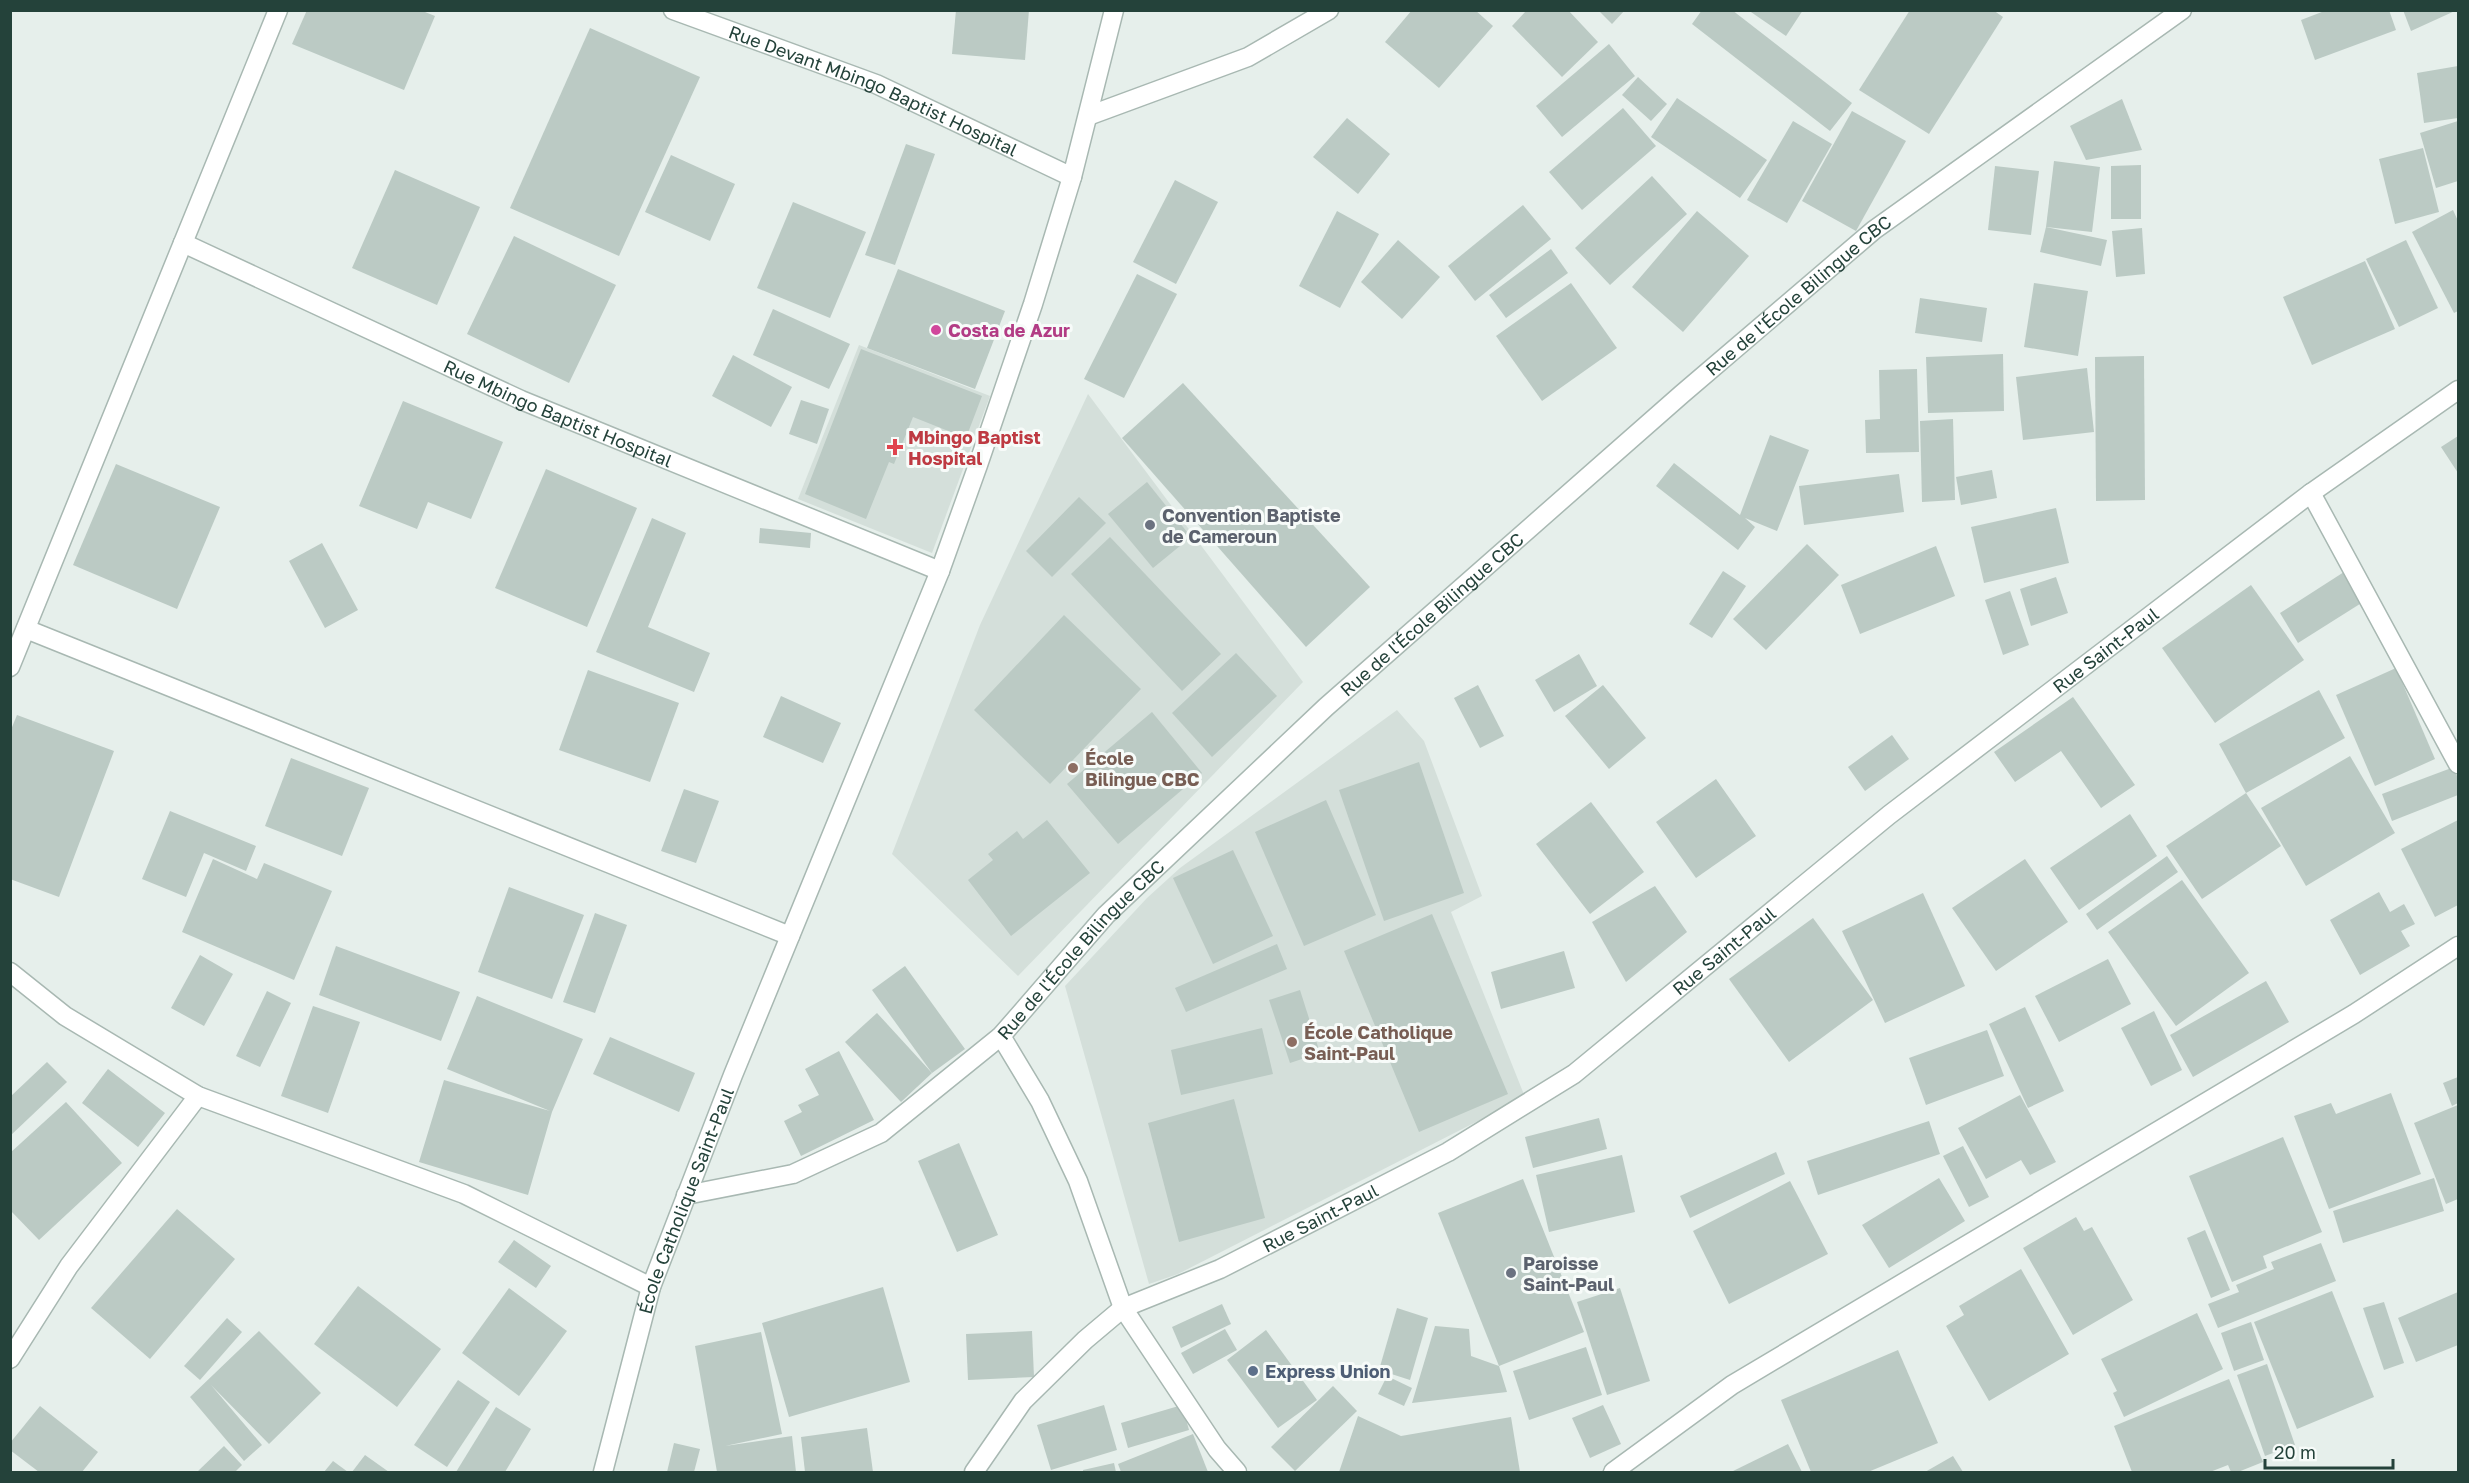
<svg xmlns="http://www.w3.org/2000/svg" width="2469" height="1483" viewBox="0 0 2469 1483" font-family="'Golos Text',sans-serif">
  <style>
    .built { fill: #d4dfda }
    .building { fill: #bbcac4 }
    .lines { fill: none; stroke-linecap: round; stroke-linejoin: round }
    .minor-casing { stroke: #a8b8b2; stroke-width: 21 }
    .minor { stroke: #fff; stroke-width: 18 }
    .hotel-dot { fill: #d1479c; stroke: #f7fbf9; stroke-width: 2 }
    .health-dot { fill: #e0444e; stroke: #f7fbf9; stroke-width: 2 }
    .worship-dot { fill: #6b7280; stroke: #f7fbf9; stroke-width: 2 }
    .education-dot { fill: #8d6e63; stroke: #f7fbf9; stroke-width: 2 }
    .service-dot { fill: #5c6f8a; stroke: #f7fbf9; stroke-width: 2 }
    .labels { text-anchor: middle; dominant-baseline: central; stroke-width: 6; stroke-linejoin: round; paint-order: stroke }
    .street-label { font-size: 18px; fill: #24423a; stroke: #f7fbf9 }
    .hotel-label { font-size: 18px; font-weight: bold; fill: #b23c85; stroke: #f7fbf9; text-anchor: start }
    .health-label { font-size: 18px; font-weight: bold; fill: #be3a42; stroke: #f7fbf9; text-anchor: start }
    .worship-label { font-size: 18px; font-weight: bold; fill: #5b616d; stroke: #f7fbf9; text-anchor: start }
    .education-label { font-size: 18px; font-weight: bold; fill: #785e54; stroke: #f7fbf9; text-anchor: start }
    .service-label { font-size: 18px; font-weight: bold; fill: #4e5e75; stroke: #f7fbf9; text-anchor: start }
  </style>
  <rect width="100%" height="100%" fill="#e6efeb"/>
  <g class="built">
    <polygon points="859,345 990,396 932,553 798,499"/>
    <polygon points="1088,394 1303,682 1018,976 892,854 980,625"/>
    <polygon points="1397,710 1424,741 1482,896 1451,912 1525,1097 1178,1274 1149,1284 1065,986 1147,898 1180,868"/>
  </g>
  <g class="building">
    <polygon points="307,10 420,10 435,16 404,90 292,44"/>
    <polygon points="956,10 1029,10 1025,60 952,54"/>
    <polygon points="1412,10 1475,10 1493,26 1439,88 1385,42"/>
    <polygon points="1527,10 1568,10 1598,42 1562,77 1512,26"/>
    <polygon points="1598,10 1625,10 1612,24"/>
    <polygon points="1702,10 1732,10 1852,103 1830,131 1692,24"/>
    <polygon points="1748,10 1803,10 1786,36"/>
    <polygon points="1910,10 1993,10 2003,17 1929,134 1859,90"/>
    <polygon points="2327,10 2389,10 2396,30 2315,60 2301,20"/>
    <polygon points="2403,10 2457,10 2411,31"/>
    <polygon points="590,28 700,77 619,256 510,208"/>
    <polygon points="1609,44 1635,76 1562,137 1536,106"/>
    <polygon points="2458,66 2458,118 2424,123 2417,73"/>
    <polygon points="1638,77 1667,104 1651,121 1622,95"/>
    <polygon points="1677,98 1767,160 1740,198 1651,137"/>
    <polygon points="2122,99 2142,150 2086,160 2070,126"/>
    <polygon points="1623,108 1656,146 1582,210 1549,172"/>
    <polygon points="1852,111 1906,141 1856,231 1802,201"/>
    <polygon points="1347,118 1390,154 1358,194 1313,157"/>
    <polygon points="1793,121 1832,144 1787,223 1747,200"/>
    <polygon points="2458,121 2458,181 2436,188 2420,133"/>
    <polygon points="906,144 935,154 895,265 865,255"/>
    <polygon points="2423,148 2439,212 2395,224 2379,159"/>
    <polygon points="671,155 735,184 710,241 645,212"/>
    <polygon points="2054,161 2100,167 2092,232 2046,227"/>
    <polygon points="2141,165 2141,219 2111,219 2111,166"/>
    <polygon points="1995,166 2039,171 2031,235 1988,230"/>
    <polygon points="395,170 480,207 437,305 352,268"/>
    <polygon points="1652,176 1687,214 1610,285 1575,248"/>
    <polygon points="1175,180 1218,202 1176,284 1133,262"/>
    <polygon points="793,202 866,232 830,318 757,288"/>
    <polygon points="1523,205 1551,239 1475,301 1448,266"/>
    <polygon points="2453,210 2458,221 2458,311 2454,313 2412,232"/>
    <polygon points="1337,211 1379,234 1340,308 1299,286"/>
    <polygon points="1697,211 1749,256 1683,332 1632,287"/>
    <polygon points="2046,227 2107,240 2101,266 2040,252"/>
    <polygon points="2142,228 2145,274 2116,277 2112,231"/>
    <polygon points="514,236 616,285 569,383 467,334"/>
    <polygon points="1398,240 1440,277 1402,319 1361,282"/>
    <polygon points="2406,240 2438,308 2399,327 2366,259"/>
    <polygon points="1551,249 1568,273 1506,318 1489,295"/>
    <polygon points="2365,261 2395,329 2312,365 2283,297"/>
    <polygon points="898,269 1005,311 975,389 867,348"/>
    <polygon points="1137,274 1177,294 1124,398 1084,379"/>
    <polygon points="1571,283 1617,348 1542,401 1496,336"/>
    <polygon points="2034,283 2088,291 2078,356 2024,347"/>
    <polygon points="1920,298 1987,308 1982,342 1915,333"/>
    <polygon points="773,309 850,344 829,389 753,355"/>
    <polygon points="861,349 982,396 966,438 913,417 894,464 889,462 866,519 805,494"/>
    <polygon points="2003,354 2004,411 1928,413 1926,357"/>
    <polygon points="733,355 792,387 771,427 712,396"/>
    <polygon points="2144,356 2145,500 2096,501 2095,357"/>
    <polygon points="2087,368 2094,432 2023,440 2016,377"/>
    <polygon points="1917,369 1919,452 1866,453 1865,420 1880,419 1879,370"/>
    <polygon points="1183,383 1370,587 1306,647 1122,438"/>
    <polygon points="801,400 829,409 817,444 789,434"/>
    <polygon points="403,401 503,442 471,519 428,502 417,529 359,506"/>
    <polygon points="1953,419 1955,500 1922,502 1920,421"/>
    <polygon points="1770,435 1809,450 1777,531 1745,518 1755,527 1738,550 1656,486 1674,463 1740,515"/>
    <polygon points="2458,436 2458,473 2441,447"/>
    <polygon points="116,464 220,507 177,609 73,565"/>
    <polygon points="546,469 637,508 587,627 495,588"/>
    <polygon points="1992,470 1997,498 1961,505 1956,477"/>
    <polygon points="1899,474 1904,512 1804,525 1799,486"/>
    <polygon points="1147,482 1191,537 1153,568 1108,514"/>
    <polygon points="1079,497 1106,523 1052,577 1026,551"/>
    <polygon points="2056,508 2069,563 1984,583 1971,527"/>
    <polygon points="652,518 686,533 648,627 710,653 694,692 596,652"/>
    <polygon points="760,528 811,533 810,548 759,543"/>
    <polygon points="1110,537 1221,654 1182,691 1071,574"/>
    <polygon points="322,543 358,610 325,628 289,561"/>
    <polygon points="1807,544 1839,575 1766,650 1733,619"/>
    <polygon points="1936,546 1955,596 1860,634 1841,585"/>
    <polygon points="1723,571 1746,586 1712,638 1689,624"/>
    <polygon points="2344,572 2363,602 2298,643 2280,613"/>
    <polygon points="2056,577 2068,613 2031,626 2020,589"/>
    <polygon points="2251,585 2304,660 2215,723 2162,648"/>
    <polygon points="2010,591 2029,645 2003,655 1985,600"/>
    <polygon points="1064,615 1141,689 1050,784 974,710"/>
    <polygon points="1236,653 1277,696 1212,757 1172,713"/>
    <polygon points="1579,654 1597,686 1554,712 1535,680"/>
    <polygon points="2396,668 2435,759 2375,786 2336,695"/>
    <polygon points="588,670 679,703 650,782 559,750"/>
    <polygon points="1478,685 1504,736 1480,748 1454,698"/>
    <polygon points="1603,685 1646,738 1609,769 1565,716"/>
    <polygon points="2319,690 2345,738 2246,793 2219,744"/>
    <polygon points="781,696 841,723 823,763 763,737"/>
    <polygon points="2073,697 2135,785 2101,808 2061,751 2015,782 1994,752"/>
    <polygon points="1152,712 1202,773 1118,844 1067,784"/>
    <polygon points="17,715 114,751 59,897 10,879 10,732"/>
    <polygon points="1892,735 1909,759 1865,791 1848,767"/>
    <polygon points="2350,756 2395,833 2306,886 2261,808"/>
    <polygon points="291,758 369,788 342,856 265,826"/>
    <polygon points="1419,762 1464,893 1384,921 1339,790"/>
    <polygon points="2454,767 2458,779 2458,795 2392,821 2382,794"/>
    <polygon points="1716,779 1756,836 1696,878 1656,822"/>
    <polygon points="684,789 719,801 696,863 661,851"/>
    <polygon points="2246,793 2281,846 2202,899 2166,846"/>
    <polygon points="1326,800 1376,915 1304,946 1255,832"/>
    <polygon points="1591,802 1644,872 1590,914 1536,844"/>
    <polygon points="170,811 256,846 246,871 204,853 186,897 142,879"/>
    <polygon points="2130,814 2157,856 2079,910 2050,868"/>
    <polygon points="1047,820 1090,873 1011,936 968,880 993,860 988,854 1017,831 1023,839"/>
    <polygon points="2458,820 2458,905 2435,917 2401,849"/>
    <polygon points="1233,850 1273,936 1213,964 1173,878"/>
    <polygon points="2167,856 2178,872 2097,930 2086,914"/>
    <polygon points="213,859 257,879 264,863 332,891 294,980 182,932"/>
    <polygon points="2025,859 2068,922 1996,971 1952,908"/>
    <polygon points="2182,880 2249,973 2176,1026 2108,932"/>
    <polygon points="1655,886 1687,932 1626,982 1592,922"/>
    <polygon points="509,887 584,915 552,999 478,972"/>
    <polygon points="2379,892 2390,912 2404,904 2415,924 2401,931 2410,946 2360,975 2330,920"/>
    <polygon points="1923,893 1965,986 1885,1023 1842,931"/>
    <polygon points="595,913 627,925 595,1013 563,1002"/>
    <polygon points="1432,914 1508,1094 1419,1132 1344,951"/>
    <polygon points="1813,918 1873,1000 1789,1062 1729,979"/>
    <polygon points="1277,944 1287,969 1186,1012 1175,988"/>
    <polygon points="336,946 460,992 441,1041 319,995"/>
    <polygon points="1564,951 1575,988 1501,1009 1491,972"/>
    <polygon points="200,955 233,974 204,1026 171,1008"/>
    <polygon points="2108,959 2131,1004 2059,1042 2035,996"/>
    <polygon points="905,966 965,1049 932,1073 872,990"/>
    <polygon points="2266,981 2289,1022 2193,1077 2170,1035"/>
    <polygon points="1300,990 1320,1053 1290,1063 1269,1000"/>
    <polygon points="267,991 291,1003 260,1067 236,1056"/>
    <polygon points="477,996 583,1039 552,1112 528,1195 419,1162 444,1080 550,1111 447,1069"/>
    <polygon points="313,1006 360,1022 328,1113 281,1096"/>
    <polygon points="2025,1007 2064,1091 2028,1108 1989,1024"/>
    <polygon points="2154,1011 2182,1070 2151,1086 2121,1028"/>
    <polygon points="877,1013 932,1073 901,1102 845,1042"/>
    <polygon points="1262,1028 1273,1074 1181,1095 1171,1050"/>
    <polygon points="1987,1030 2004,1076 1926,1105 1909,1058"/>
    <polygon points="610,1037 695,1073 679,1112 593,1074"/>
    <polygon points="839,1051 874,1120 801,1156 784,1121 802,1112 798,1105 819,1095 805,1069"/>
    <polygon points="47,1062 67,1082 10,1136 10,1097"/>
    <polygon points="108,1069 165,1113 138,1147 82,1103"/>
    <polygon points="2458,1077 2458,1103 2452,1106 2443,1083"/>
    <polygon points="2391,1093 2421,1174 2329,1209 2294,1116 2331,1103 2336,1114"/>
    <polygon points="2020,1095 2056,1162 2030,1175 2021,1160 1986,1179 1958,1128"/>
    <polygon points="1234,1099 1265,1218 1179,1242 1148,1123"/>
    <polygon points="66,1102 122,1163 39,1240 10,1210 10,1153"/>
    <polygon points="2458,1105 2458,1199 2446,1204 2414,1123"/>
    <polygon points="1599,1118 1607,1149 1533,1168 1525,1137"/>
    <polygon points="1929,1121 1940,1154 1818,1195 1807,1161"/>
    <polygon points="2283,1137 2322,1232 2263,1256 2267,1268 2232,1282 2189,1176"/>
    <polygon points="959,1143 998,1235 957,1252 918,1161"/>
    <polygon points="1963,1146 1989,1197 1969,1207 1943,1156"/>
    <polygon points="1776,1152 1785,1174 1690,1218 1680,1196"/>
    <polygon points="1622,1155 1635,1212 1549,1232 1536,1175"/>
    <polygon points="1939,1178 1965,1221 1889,1268 1862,1225"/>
    <polygon points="2434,1178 2444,1211 2343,1243 2333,1211"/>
    <polygon points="1523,1179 1584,1332 1499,1366 1438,1213"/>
    <polygon points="1790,1181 1828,1254 1729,1304 1693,1231"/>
    <polygon points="177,1209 235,1259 150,1359 91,1308"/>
    <polygon points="2076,1217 2084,1231 2092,1227 2133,1300 2073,1335 2023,1248"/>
    <polygon points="2205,1230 2230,1290 2211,1298 2187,1238"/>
    <polygon points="514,1240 551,1266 536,1288 498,1262"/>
    <polygon points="2321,1243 2336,1281 2218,1328 2208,1304 2239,1292 2236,1285 2274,1269 2271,1262"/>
    <polygon points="2021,1269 2069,1354 1989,1401 1946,1326 1964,1315 1959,1306"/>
    <polygon points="358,1286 441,1349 397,1407 314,1344"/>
    <polygon points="883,1287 910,1382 789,1417 762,1323"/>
    <polygon points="509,1288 567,1331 519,1396 462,1353"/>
    <polygon points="1620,1288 1650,1381 1607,1395 1577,1302"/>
    <polygon points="2332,1291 2374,1397 2297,1429 2254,1322"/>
    <polygon points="2458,1292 2458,1345 2416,1362 2398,1318"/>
    <polygon points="2384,1302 2404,1363 2384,1370 2363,1308"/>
    <polygon points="1222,1304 1231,1324 1181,1348 1172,1327"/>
    <polygon points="1397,1308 1428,1318 1410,1380 1379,1370"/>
    <polygon points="2197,1313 2223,1369 2124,1417 2113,1393 2117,1391 2101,1359"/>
    <polygon points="227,1318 242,1332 200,1380 184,1366"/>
    <polygon points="2251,1322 2264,1360 2234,1371 2221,1333"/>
    <polygon points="1435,1326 1469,1329 1471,1356 1499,1366 1507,1392 1412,1403"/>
    <polygon points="1225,1329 1237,1350 1193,1374 1181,1353"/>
    <polygon points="1266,1330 1317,1400 1278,1428 1227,1360"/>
    <polygon points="259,1331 321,1393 269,1444 211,1385 262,1445 244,1461 190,1397"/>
    <polygon points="1032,1331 1034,1377 968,1380 966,1334"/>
    <polygon points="761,1332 782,1434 725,1446 792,1436 796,1472 717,1472 695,1346"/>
    <polygon points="1586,1347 1602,1395 1529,1420 1513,1371"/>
    <polygon points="1898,1350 1938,1443 1868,1472 1811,1472 1781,1400"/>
    <polygon points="2267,1364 2295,1445 2265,1456 2237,1375"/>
    <polygon points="1387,1376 1412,1388 1404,1406 1378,1394"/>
    <polygon points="2229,1379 2263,1462 2238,1472 2231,1472 2228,1465 2210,1472 2132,1472 2114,1426"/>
    <polygon points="458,1380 490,1402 447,1467 414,1445"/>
    <polygon points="1333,1386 1357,1411 1295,1471 1271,1447"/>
    <polygon points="1104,1405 1117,1450 1051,1470 1037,1425"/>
    <polygon points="1182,1405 1189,1430 1128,1448 1121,1423"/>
    <polygon points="1603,1405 1621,1444 1590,1458 1572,1418"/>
    <polygon points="40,1406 98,1452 82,1472 39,1472 10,1450 10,1443"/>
    <polygon points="496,1407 531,1429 505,1472 456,1472"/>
    <polygon points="1358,1416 1401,1436 1511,1417 1520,1472 1339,1472"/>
    <polygon points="867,1428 873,1472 805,1472 801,1437"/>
    <polygon points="1193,1434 1208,1472 1121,1472 1118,1464"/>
    <polygon points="674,1443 700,1449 694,1472 667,1472"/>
    <polygon points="1788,1444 1802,1472 1731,1472"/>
    <polygon points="224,1446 242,1465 235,1472 197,1472"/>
    <polygon points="365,1455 389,1472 352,1472"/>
    <polygon points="1953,1456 1963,1472 1925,1472"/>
    <polygon points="333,1461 348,1472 324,1472"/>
    <polygon points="1114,1463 1116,1472 1083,1472 1083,1470"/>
  </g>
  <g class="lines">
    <g class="minor-casing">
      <g id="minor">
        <path id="s1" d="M 673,10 L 876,84 L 1072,177"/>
        <polyline points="1088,116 1248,57 1329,10"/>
        <path id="s2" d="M 183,243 L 521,400 L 940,571"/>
        <polyline points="2311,493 2458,764"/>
        <polyline points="26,629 790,936"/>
        <polyline points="10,667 278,10"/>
        <polyline points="10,972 65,1016 198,1096 464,1194 651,1287"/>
        <polyline points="1001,1036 1040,1101 1078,1181 1123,1308 1217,1449 1237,1472"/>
        <path id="s3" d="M 686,1195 L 793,1174 L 881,1133 L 1001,1036 L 1106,915 L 1326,707 L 1682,394 L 1874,230 L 2182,10"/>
        <polyline points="10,1359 69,1266 198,1096"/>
        <path id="s4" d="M 603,1472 L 651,1287 L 733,1075 L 940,571 L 978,465 L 1033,304 L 1072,177 L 1114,10"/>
        <path id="s5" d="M 974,1472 L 1023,1401 L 1085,1340 L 1123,1308 L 1220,1269 L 1448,1152 L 1574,1074 L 1889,815 L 2311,493 L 2458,390"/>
        <polyline points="1613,1472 1732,1385 2354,1014 2458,946"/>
      </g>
    </g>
    <use href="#minor" class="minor"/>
  </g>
  <circle class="hotel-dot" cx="936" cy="330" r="6"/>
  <path class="health-dot" d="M892 438h6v6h6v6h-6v6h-6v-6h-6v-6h6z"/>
  <g class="worship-dot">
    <circle cx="1150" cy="525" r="6"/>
    <circle cx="1511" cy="1273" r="6"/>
  </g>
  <g class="education-dot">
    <circle cx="1073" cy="768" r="6"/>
    <circle cx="1292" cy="1042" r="6"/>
  </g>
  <circle class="service-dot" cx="1253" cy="1371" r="6"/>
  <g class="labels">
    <g class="street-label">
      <text stroke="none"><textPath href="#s1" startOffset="216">Rue Devant Mbingo Baptist Hospital</textPath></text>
      <text stroke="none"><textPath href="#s3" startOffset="1450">Rue de l'École Bilingue CBC</textPath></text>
      <text stroke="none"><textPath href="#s2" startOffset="412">Rue Mbingo Baptist Hospital</textPath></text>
      <text stroke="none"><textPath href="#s3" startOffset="964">Rue de l'École Bilingue CBC</textPath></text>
      <text stroke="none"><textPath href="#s5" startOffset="1412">Rue Saint-Paul</textPath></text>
      <text stroke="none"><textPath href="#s3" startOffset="478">Rue de l'École Bilingue CBC</textPath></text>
      <text stroke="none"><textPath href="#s5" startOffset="926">Rue Saint-Paul</textPath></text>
      <text stroke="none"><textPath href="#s4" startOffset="284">École Catholique Saint-Paul</textPath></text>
      <text stroke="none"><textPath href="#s5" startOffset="440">Rue Saint-Paul</textPath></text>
    </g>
    <g class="hotel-label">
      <text x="948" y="330">Costa de Azur</text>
    </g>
    <g class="health-label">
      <text x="908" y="437">Mbingo Baptist<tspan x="908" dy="21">Hospital</tspan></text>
    </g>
    <g class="worship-label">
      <text x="1162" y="515">Convention Baptiste<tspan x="1162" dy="21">de Cameroun</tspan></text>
      <text x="1523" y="1263">Paroisse<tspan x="1523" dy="21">Saint-Paul</tspan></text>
    </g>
    <g class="education-label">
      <text x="1085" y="758">École<tspan x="1085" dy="21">Bilingue CBC</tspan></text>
      <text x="1304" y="1032">École Catholique<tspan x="1304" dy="21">Saint-Paul</tspan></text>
    </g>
    <g class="service-label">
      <text x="1265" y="1371">Express Union</text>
    </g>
  </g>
  <rect width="2469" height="1483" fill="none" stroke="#24423a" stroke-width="24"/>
  <path d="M2265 1459v9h128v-9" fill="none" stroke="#24423a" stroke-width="3"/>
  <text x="2274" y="1459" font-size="18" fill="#24423a" stroke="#f7fbf9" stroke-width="4.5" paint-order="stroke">20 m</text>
</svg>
